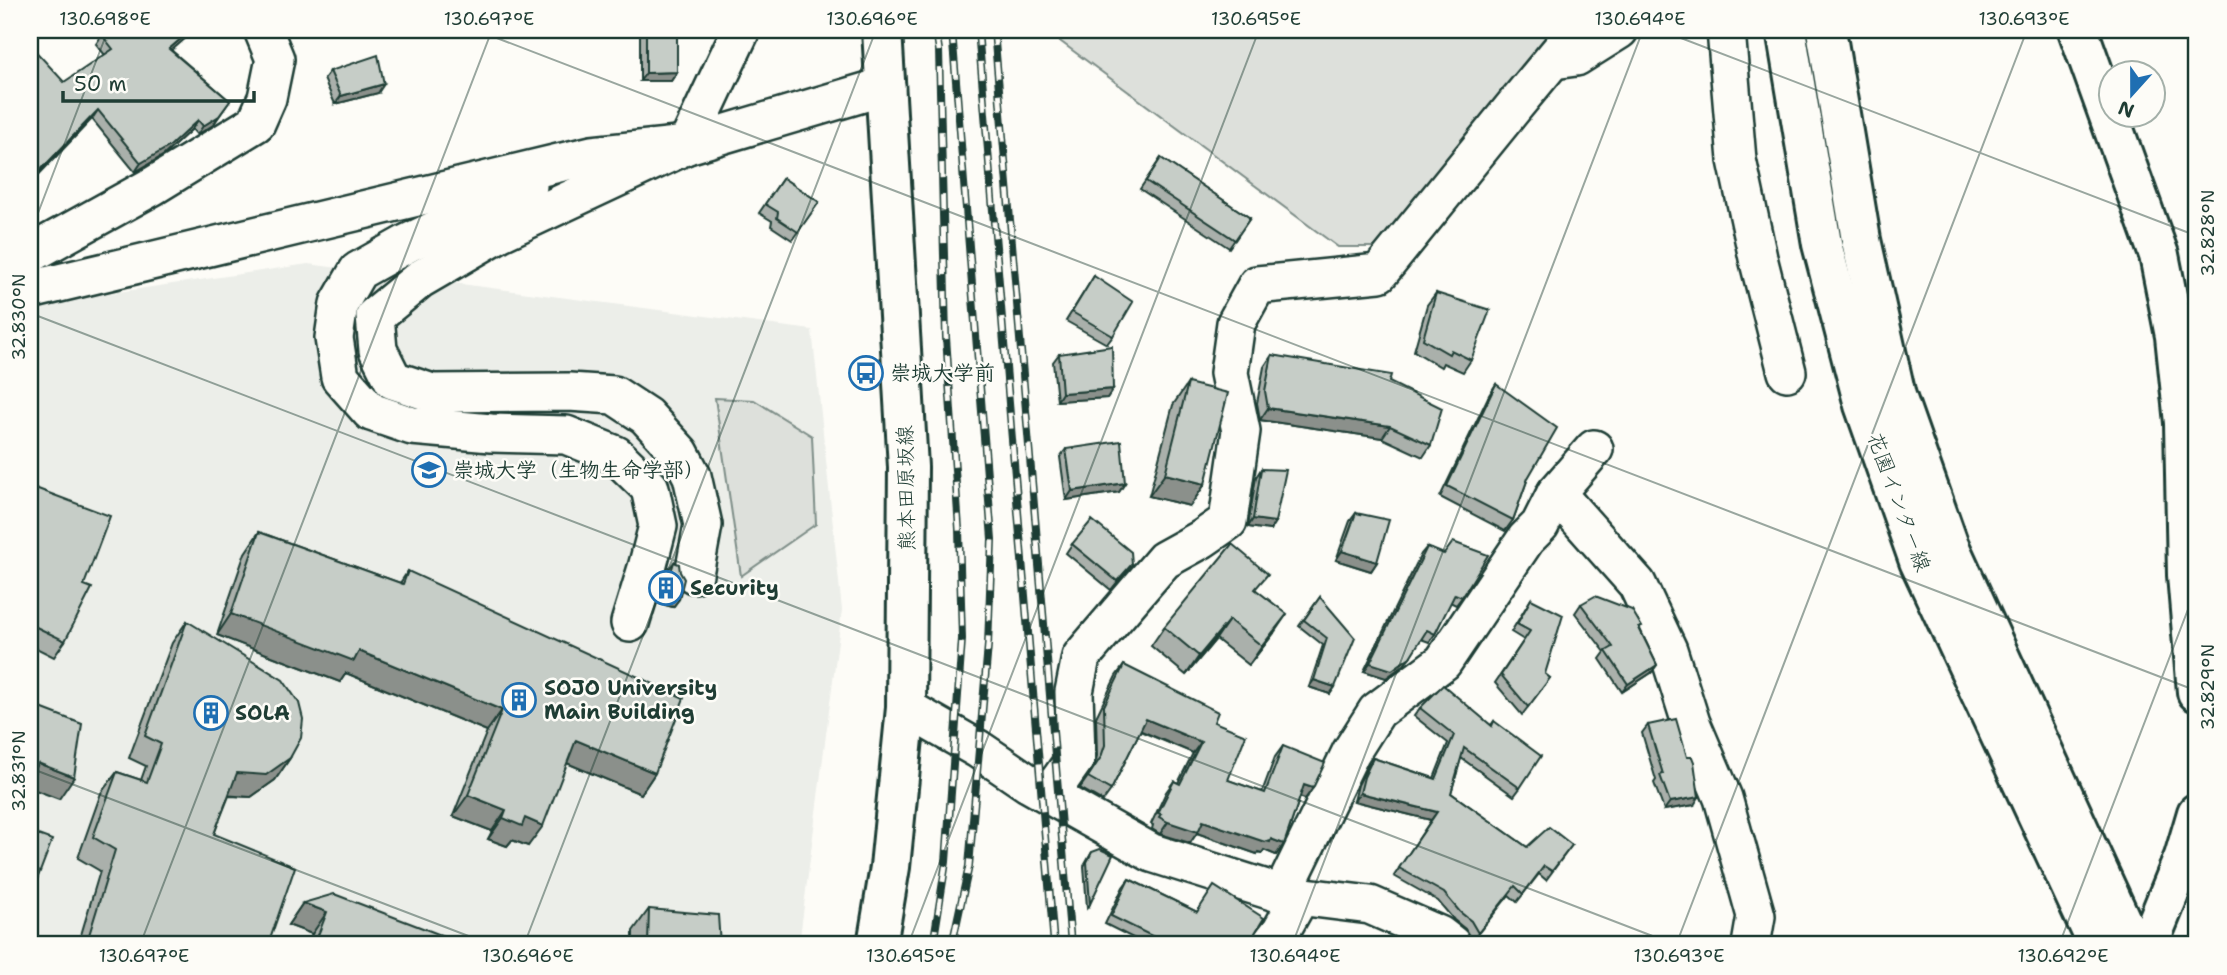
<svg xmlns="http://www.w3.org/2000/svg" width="2227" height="975" viewBox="0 0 2227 975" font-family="'Shantell Sans','Klee One',sans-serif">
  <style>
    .built { fill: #eceee9 }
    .green { fill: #dde0db; stroke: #7e8e88; stroke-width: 2 }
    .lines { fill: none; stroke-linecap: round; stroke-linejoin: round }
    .minor-casing { stroke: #1f3d34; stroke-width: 42 }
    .major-casing { stroke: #1f3d34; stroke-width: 44 }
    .minor { stroke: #fdfcf7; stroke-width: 37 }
    .major { stroke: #fdfcf7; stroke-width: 38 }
    .rail-casing { stroke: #1f3d34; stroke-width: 8 }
    .rail { stroke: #fdfcf7; stroke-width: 5; stroke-dasharray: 16; stroke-linecap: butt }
    .wall { fill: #aab0ab; stroke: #1f3d34; stroke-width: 2 }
    .shaded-wall { fill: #8b908b; stroke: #1f3d34; stroke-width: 2 }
    .building { fill: #c6cdc7; stroke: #1f3d34; stroke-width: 2 }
    .ticks { fill: none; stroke: #1f3d34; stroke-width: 2; stroke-opacity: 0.45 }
    .labels { text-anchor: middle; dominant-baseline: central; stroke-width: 5; stroke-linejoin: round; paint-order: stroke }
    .poi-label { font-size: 21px; font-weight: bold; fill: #1f3d34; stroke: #fdfcf7; text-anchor: start }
    .street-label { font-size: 21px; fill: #1f3d34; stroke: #fdfcf7 }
    .neatline { fill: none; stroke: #1f3d34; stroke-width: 2.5 }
    .ticks-label { font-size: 18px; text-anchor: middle; fill: #1f3d34 }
  </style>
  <rect width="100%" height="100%" fill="#fdfcf7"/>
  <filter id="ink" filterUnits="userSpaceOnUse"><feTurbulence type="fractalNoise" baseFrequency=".0143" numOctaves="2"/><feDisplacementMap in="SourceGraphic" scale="14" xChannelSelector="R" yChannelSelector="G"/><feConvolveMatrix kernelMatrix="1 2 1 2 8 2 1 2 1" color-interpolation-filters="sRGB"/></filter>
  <g filter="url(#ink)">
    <polygon class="built" points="308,264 812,330 842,610 799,945 30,945 30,305"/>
    <g class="green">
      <polygon points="1045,30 1560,30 1393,247 1338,247"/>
      <polygon points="715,398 754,400 812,436 816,524 741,576"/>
    </g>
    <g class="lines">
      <g class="minor-casing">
        <g id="minor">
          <polyline points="1726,30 1737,160 1758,258 1787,372"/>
          <polyline points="1561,59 1576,57 1619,30"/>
          <polyline points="528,186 408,243 358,271 339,304 334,338 340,377 371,412 412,426 491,433 566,435 616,455 650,488 658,526 647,568 630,623"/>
          <polyline points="30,254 153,186 256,123 267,98 275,59 263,30"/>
          <polyline points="30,290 592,155 687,145 886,86"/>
          <polyline points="1556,493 1637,584 1668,650 1691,723 1723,798 1756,916 1751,945"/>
          <polyline points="694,574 703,525 692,476 680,453 646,416 614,395 569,392 432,393 393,380 378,350 375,316 420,279 499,233 687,145 741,30"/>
          <polyline points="906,708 978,749 1028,783 1152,853 1282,894 1370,905 1439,935 1452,945"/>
          <polyline points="1050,794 1076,757 1074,692 1081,657 1164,560 1202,539 1228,521 1241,431 1229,373 1236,323 1257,285 1379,273 1516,104 1569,40 1580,30"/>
          <polyline points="1282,894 1351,752 1377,711 1443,662 1526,539 1540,525 1556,493 1594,449"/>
          <polyline points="1270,945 1281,931 1300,897"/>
        </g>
      </g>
      <g class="major-casing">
        <g id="major">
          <polyline points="1786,30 1822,244 1864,405 1919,561 2098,945"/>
          <polyline points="1826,30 1861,240 1896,396 1949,546 2132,945"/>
          <polyline points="2078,30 2159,255 2175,336 2184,423 2187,575 2197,692"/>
          <polyline points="877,945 890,867 906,708 908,467 882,30"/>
          <polyline points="2148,945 2184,857 2197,813"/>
        </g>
      </g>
      <use href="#minor" class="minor"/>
      <use href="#major" class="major"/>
      <g class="rail-casing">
        <g id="rail">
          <polyline points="952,30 992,539 988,645 969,866 952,945"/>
          <polyline points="978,30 1054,945"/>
          <polyline points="994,30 1071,945"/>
          <polyline points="933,945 946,862 962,639 959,529 946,337 939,50 936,30"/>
        </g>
      </g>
      <use href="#rail" class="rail"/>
    </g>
    <g class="wall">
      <polygon points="640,30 677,30 677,72 671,81 640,81"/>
      <polygon points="102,35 171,50 230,101 213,125 197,135 192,129 164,155 135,172 92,119 105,55 96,44"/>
      <polygon points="330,71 378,93 335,104 324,79"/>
      <polygon points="1161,158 1250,218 1229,248 1140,189"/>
      <polygon points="783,178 819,202 792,240 771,226 772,221 759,213"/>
      <polygon points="1094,276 1113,336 1107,344 1066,321"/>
      <polygon points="1436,293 1471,360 1463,372 1443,363 1441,367 1414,351 1427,305"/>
      <polygon points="1059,354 1113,389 1107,398 1057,401 1053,362"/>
      <polygon points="1272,355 1389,382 1431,445 1423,457 1382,438 1260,420 1257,403 1264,367"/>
      <polygon points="1188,383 1205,484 1190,506 1149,496 1173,405"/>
      <polygon points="1496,384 1528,478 1513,520 1505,531 1440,497 1489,395"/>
      <polygon points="1066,449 1125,483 1119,492 1066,500 1060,457"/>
      <polygon points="1261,469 1270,530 1248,527 1256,477"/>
      <polygon points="30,486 84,585 65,641 54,657 30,645"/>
      <polygon points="1356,513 1377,562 1371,571 1336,560 1350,521"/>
      <polygon points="259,532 400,583 408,571 655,773 641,794 567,763 528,846 512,840 507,846 488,839 492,831 453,816 487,731 346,673 340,682 217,635 245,553"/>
      <polygon points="1072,544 1132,564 1111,590 1066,553"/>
      <polygon points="1427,547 1462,597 1456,605 1450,602 1435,634 1429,642 1421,639 1404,665 1386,678 1364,671 1421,554"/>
      <polygon points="674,562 679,599 673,607 658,603 668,570"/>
      <polygon points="1256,590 1274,633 1249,665 1216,639 1186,675 1151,646 1164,627"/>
      <polygon points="1320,597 1335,687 1330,694 1309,687 1323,645 1299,626"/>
      <polygon points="1531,599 1545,674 1550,678 1522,715 1495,683 1524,640 1511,632"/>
      <polygon points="1581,604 1640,629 1657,665 1651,673 1622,692 1600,659 1605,652 1575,613"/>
      <polygon points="187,621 290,758 275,780 251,797 229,796 214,834 268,945 78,945 100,871 78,858 101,793 117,772 141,780 146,766 129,758 172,643"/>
      <polygon points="1124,665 1214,722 1228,780 1262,792 1275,757 1283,746 1305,799 1300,797 1284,844 1276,855 1264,850 1262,853 1258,852 1257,854 1197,833 1190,843 1160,834 1152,829 1153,825 1151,824 1166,792 1174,781 1178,783 1193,753 1140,731 1111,790 1103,801 1080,788 1094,768 1097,756 1096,717 1116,676"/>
      <polygon points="1420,708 1491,725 1494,721 1520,788 1514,796 1461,758 1451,793 1527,847 1572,845 1546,880 1539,874 1517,902 1509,895 1472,941 1465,929 1454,920 1438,901 1394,876 1431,820 1354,801 1358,785 1367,767 1373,758 1434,778 1448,743 1414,716"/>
      <polygon points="1648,725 1694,805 1664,810 1654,783 1656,780 1642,733"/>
      <polygon points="1092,852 1090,904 1087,908 1084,866"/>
      <polygon points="1129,879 1197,912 1255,933 1253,945 1147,945 1105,924 1123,887"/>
      <polygon points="303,903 467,945 308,945 312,934 288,925"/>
      <polygon points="649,909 720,945 633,945 633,931"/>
    </g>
    <g class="shaded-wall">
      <polygon points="191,30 195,30 163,58 169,49"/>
      <polygon points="677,72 671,81 640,81 646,73"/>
      <polygon points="384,84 378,93 335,104 341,96"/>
      <polygon points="98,110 92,119 30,184 30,181"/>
      <polygon points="219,116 213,125 197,135 203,126"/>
      <polygon points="198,120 192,129 164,155 135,172 141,163"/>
      <polygon points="1113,389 1107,398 1057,401 1062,393"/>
      <polygon points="1268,408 1390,426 1382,438 1260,420"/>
      <polygon points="1165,474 1205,484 1190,506 1149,496"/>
      <polygon points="1125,483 1119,492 1066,500 1072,491"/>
      <polygon points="1253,519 1275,522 1270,530 1248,527"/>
      <polygon points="1342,551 1377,562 1371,571 1336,560"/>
      <polygon points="664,595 679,599 673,607 658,603"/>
      <polygon points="231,614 359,651 502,710 487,731 346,673 340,682 217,635"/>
      <polygon points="1287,614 1274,633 1249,665 1262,646"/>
      <polygon points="1229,620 1216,639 1186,675 1199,656"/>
      <polygon points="1410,657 1404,665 1386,678 1364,671 1370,663"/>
      <polygon points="1657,665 1651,673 1622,692 1628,684"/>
      <polygon points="1314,680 1335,687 1330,694 1309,687"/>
      <polygon points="1146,719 1201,742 1193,753 1139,730"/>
      <polygon points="576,740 655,773 641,794 562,761"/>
      <polygon points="290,758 275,780 251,797 222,795 237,773"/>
      <polygon points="38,763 74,777 59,799 30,788 30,775"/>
      <polygon points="1304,785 1313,788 1305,799 1296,796"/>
      <polygon points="1360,793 1437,812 1431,820 1354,801"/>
      <polygon points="468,795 506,810 492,831 453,816"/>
      <polygon points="1699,797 1694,805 1664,810 1670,802"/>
      <polygon points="503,818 525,818 543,826 528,846 512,840 507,846 488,839"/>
      <polygon points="1203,821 1266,841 1271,839 1284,844 1276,855 1264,850 1262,853 1258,852 1257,854 1197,833 1190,843 1160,834 1168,822"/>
      <polygon points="303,903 327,912 312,934 288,925"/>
      <polygon points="317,938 335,945 312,945"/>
    </g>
    <g class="building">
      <polygon points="109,30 191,30 169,49 230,101 219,116 203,126 198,120 170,146 141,163 98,110 30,181 30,45 64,82 113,49 102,35"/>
      <polygon points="646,30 677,30 677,72 646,73"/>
      <polygon points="378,55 384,84 341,96 330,71"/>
      <polygon points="1161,158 1250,218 1235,240 1146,181"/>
      <polygon points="783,178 819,202 798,232 777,218 778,212 765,204"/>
      <polygon points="1094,276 1133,302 1113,336 1072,312"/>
      <polygon points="1436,293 1490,310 1471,360 1451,350 1449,354 1423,339"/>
      <polygon points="1112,346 1113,389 1062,393 1059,354"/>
      <polygon points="1272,355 1391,375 1389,382 1442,408 1431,445 1390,426 1268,408 1265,391"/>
      <polygon points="1188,383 1228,393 1205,484 1165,474"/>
      <polygon points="1496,384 1557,428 1528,478 1513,520 1447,486"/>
      <polygon points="1121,441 1125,483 1072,491 1066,449"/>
      <polygon points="1261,469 1286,470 1275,522 1253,519"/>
      <polygon points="30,486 110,516 84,585 92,588 65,641 30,624"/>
      <polygon points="1356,513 1389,520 1377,562 1342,551"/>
      <polygon points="1092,520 1131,552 1132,564 1117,581 1072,544"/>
      <polygon points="259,532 403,584 408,571 684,698 655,773 576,740 543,826 525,818 522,826 503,818 506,810 468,795 502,710 359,651 354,661 231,614"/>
      <polygon points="1453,542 1488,555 1462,597 1455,594 1435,634 1427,630 1410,657 1392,670 1370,663 1427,547 1444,554"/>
      <polygon points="1232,544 1268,574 1255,589 1287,614 1262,646 1229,620 1199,656 1164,627"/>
      <polygon points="674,562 679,564 680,572 684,579 679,599 664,595"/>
      <polygon points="1595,596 1632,610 1642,627 1639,628 1657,665 1628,684 1606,651 1613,647 1581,604"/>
      <polygon points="1320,597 1355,638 1335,687 1314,680 1327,638 1304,620"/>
      <polygon points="1531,599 1563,615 1545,674 1550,678 1528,707 1501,675 1530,631 1517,624"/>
      <polygon points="187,621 283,680 299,703 303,719 301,738 290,758 266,775 237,773 214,834 295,867 268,945 86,945 115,850 93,837 117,772 147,782 161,744 145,736"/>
      <polygon points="1124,665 1218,712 1214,722 1246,735 1228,780 1265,793 1283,746 1325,763 1313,788 1304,785 1284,844 1271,839 1270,842 1266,841 1265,842 1203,821 1198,832 1168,822 1159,817 1161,814 1158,813 1174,781 1180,784 1201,742 1146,719 1111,790 1088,777 1101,757 1105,745 1104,706"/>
      <polygon points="1443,685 1492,726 1494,721 1541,756 1520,788 1464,748 1451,793 1527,847 1549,827 1572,845 1552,871 1544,866 1523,894 1515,886 1478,933 1471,921 1460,912 1444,893 1399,868 1437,812 1360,793 1364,777 1373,758 1436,779 1454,735 1420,708"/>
      <polygon points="30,704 82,724 74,777 38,763 30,785"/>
      <polygon points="1676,719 1687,757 1692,757 1694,762 1699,797 1670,802 1660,775 1663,774 1648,725"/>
      <polygon points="30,832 52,840 30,898"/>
      <polygon points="1100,849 1113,855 1090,904 1087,862 1092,852"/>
      <polygon points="1129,879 1197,912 1214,886 1264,918 1255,933 1256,941 1253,945 1248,945 1237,938 1232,945 1170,945 1111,916"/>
      <polygon points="334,894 467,945 335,945 317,938 327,912 303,903"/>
      <polygon points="649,909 718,915 720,945 648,945"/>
      <polygon points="1302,939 1314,945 1299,945"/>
      <polygon points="1624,939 1649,945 1621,945"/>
    </g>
  </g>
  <path class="ticks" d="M 476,30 L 2197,691M 1660,30 L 2197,236M 30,234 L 108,30M 30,313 L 1676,945M 30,768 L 492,945M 140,945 L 492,30M 524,945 L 876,30M 908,945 L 1259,30M 1292,945 L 1643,30M 1676,945 L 2027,30M 2059,945 L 2197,586"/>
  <defs>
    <g id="bus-ring" transform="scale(1.75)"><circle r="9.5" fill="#fdfcf7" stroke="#1f6fb2" stroke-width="1.5"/><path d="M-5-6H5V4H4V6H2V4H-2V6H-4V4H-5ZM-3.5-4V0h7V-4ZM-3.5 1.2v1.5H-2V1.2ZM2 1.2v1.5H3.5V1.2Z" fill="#1f6fb2"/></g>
    <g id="university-ring" transform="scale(1.75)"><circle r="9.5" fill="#fdfcf7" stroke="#1f6fb2" stroke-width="1.5"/><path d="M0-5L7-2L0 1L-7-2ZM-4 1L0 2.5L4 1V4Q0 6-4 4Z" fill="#1f6fb2"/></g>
    <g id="building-ring" transform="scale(1.75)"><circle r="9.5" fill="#fdfcf7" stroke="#1f6fb2" stroke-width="1.5"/><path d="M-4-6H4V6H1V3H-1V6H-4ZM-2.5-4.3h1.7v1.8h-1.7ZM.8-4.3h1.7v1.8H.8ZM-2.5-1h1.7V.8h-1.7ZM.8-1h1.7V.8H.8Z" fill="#1f6fb2"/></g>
  </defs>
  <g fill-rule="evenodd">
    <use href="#bus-ring" x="866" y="373"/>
    <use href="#university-ring" x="429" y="470"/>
    <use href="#building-ring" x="666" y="588"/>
    <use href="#building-ring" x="519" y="700"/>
    <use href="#building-ring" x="211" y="713"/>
  </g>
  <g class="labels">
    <g class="poi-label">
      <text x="890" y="373">崇城大学前</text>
      <text x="453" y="470">崇城大学（生物生命学部）</text>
      <text x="690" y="588">Security</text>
      <text x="544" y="688">SOJO University<tspan x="544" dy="24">Main Building</tspan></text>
      <text x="235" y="713">SOLA</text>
    </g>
    <g class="street-label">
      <text transform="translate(906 488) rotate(-91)">熊本田原坂線</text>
      <text transform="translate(1899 502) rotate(70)">花園インター線</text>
    </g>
  </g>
  <rect width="2227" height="975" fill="none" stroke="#fdfcf7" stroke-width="77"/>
  <g transform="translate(2132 94) rotate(201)"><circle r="33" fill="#fdfcf7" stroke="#a4b0a9" stroke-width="2"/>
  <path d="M0-5L12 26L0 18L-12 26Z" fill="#1f6fb2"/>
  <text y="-10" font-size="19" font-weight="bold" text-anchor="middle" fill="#1f3d34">N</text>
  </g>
  <path d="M63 91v10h191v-10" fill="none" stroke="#1f3d34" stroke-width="3.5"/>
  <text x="74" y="91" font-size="21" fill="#1f3d34" stroke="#fdfcf7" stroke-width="5" paint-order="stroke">50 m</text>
  <rect x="38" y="38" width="2150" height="898" class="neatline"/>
  <g class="ticks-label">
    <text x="105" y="25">130.698°E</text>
    <text x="489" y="25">130.697°E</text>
    <text x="872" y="25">130.696°E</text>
    <text x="1256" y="25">130.695°E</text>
    <text x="1640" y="25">130.694°E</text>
    <text x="2024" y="25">130.693°E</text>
    <text transform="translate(2208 233) rotate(-90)" y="6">32.828°N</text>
    <text transform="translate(19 317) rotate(-90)" y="6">32.830°N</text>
    <text transform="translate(2208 687) rotate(-90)" y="6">32.829°N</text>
    <text transform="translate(19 771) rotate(-90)" y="6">32.831°N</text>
    <text x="144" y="962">130.697°E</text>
    <text x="528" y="962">130.696°E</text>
    <text x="911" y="962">130.695°E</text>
    <text x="1295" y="962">130.694°E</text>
    <text x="1679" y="962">130.693°E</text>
    <text x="2063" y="962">130.692°E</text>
  </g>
</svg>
